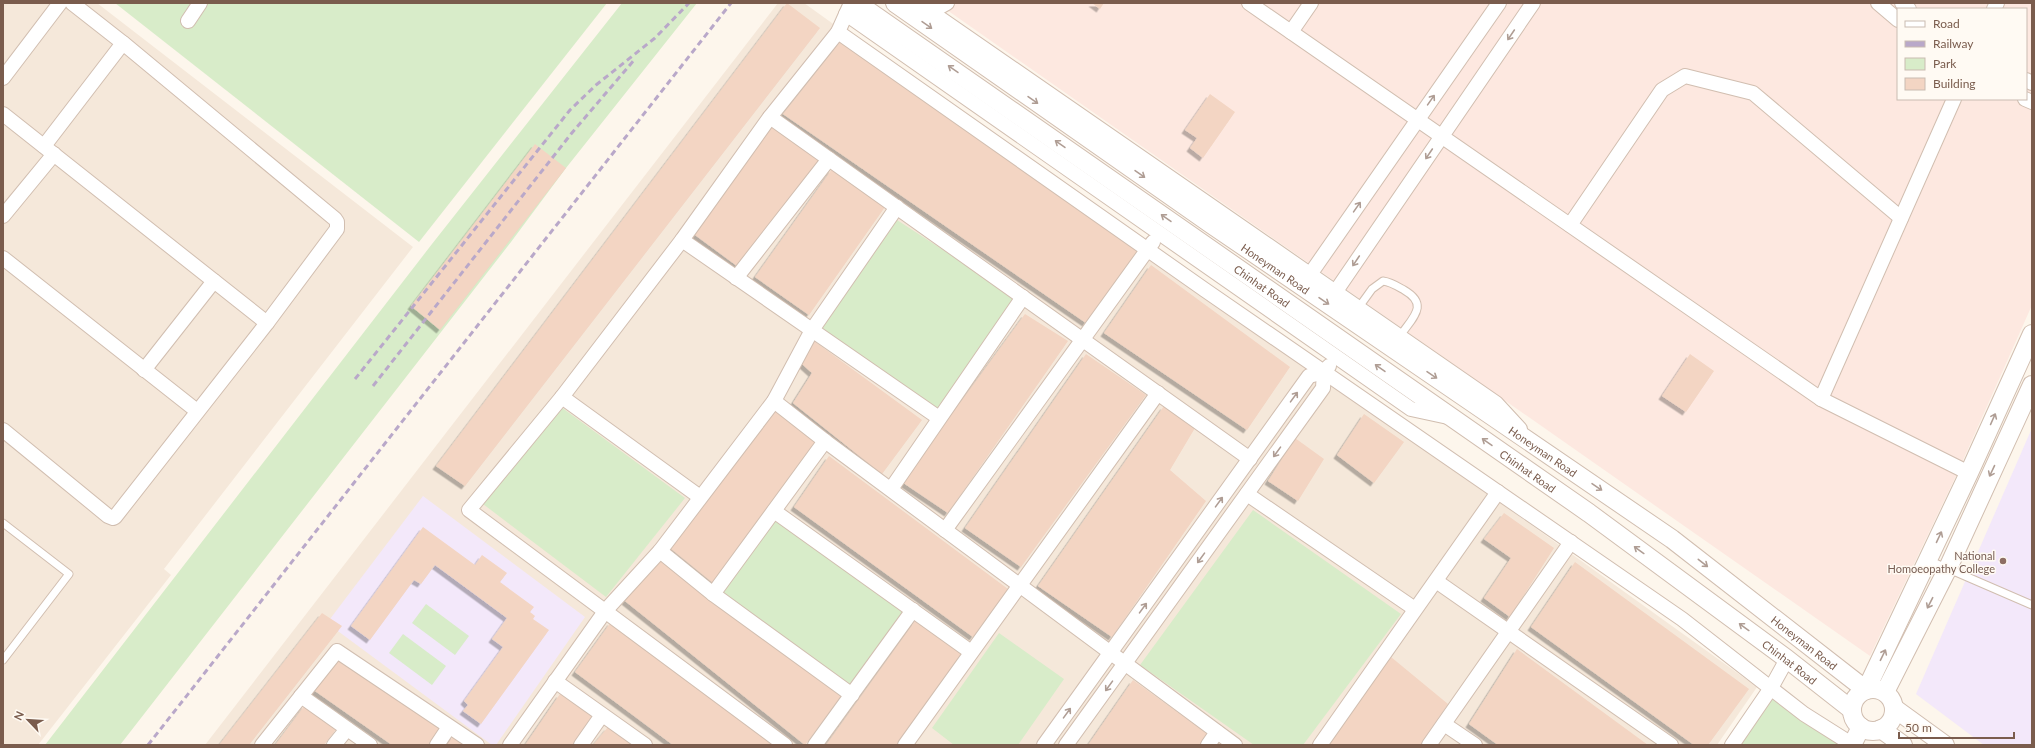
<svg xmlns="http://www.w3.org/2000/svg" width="2035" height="748" viewBox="0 0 2035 748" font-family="Lato,sans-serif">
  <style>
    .residential { fill: #f5e8da }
    .commercial { fill: #fde8e0; fill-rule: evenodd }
    .education { fill: #f3e8fa }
    .green { fill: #d8ecc9 }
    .building { fill: #f3d5c3; filter: url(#shadow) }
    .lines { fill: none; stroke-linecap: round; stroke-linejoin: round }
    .service-casing { stroke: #d1beb0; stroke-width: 9 }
    .minor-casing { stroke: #d1beb0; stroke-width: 16 }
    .tertiary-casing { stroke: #d1beb0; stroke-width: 20 }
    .service { stroke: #fff; stroke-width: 7 }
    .minor { stroke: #fff; stroke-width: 14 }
    .tertiary { stroke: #fff; stroke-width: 18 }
    .rail { stroke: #b9a8c9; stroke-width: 3; stroke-dasharray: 6 4; stroke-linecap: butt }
    .oneway { stroke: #af9d94 }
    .education-dot { fill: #8d6e63; stroke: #fffaf3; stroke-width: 1.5 }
    .labels { text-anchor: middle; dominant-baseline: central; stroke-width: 3; stroke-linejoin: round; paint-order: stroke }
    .street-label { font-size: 11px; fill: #7a5c4d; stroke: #fffaf3 }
    .education-label { font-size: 11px; fill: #785e54; stroke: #fffaf3; text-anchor: end }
  </style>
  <defs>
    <filter id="shadow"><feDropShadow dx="-3.5" dy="3.5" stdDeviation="0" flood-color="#0004"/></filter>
  </defs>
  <rect width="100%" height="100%" fill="#fdf6ec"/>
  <g class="residential">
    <polygon points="3,3 97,3 413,247 164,569 171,575 38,745 3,745"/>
    <polygon points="778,3 804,3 1757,687 1717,745 205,745"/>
  </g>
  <path class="commercial" d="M 937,3 L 2032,3 L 2032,305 L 1956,476 L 1870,656 ZM 1898,9 L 2026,9 L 2026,99 L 1898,99 Z"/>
  <g class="education">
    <polygon points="2032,428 2032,745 1984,745 1916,694"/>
    <polygon points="423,496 585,617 496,745 492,745 327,623"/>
  </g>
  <g class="green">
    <polygon points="115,3 607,3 419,242"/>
    <polygon points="622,3 697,3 566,168 511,242 120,745 45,745 432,244"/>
    <polygon points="897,220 1017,298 936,413 819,327"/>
    <polygon points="561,407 685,498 606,597 483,504"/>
    <polygon points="1253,510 1401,614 1303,745 1254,745 1140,665"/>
    <polygon points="776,518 907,613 851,687 722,592"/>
    <polygon points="426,604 469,636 455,655 412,623"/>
    <polygon points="999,633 1064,679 1018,745 954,745 932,728"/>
    <polygon points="403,634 446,666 432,685 389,653"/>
    <polygon points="1773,694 1839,745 1739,745"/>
  </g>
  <g class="building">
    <polygon points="787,3 820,28 465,486 436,466"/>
    <polygon points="1092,3 1104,3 1100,9"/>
    <polygon points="840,42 1139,250 1086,323 783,114"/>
    <polygon points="1210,94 1235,112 1203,158 1190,148 1197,138 1185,130"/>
    <polygon points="770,125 819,160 737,266 691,232"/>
    <polygon points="535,144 566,168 440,330 411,306"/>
    <polygon points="832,169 885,207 809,315 755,277"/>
    <polygon points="1151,265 1290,367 1247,430 1104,333"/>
    <polygon points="1025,314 1068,341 948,513 902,482"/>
    <polygon points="814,341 922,420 882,474 793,403 812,373 802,364"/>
    <polygon points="1086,354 1146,395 1021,567 965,528"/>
    <polygon points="1690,354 1714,371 1686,412 1662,396"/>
    <polygon points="1164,406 1195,428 1170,470 1206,501 1112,637 1038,586"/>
    <polygon points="775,410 817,442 713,583 670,548"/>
    <polygon points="1364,414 1404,442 1374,483 1337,455"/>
    <polygon points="1295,438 1324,459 1298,501 1268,481"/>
    <polygon points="829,456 1008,589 973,637 794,507"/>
    <polygon points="1504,513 1554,548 1510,617 1484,598 1511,558 1484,539"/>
    <polygon points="423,527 475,565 482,555 507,573 500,582 534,607 530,612 535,616 533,619 549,630 481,724 463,711 468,705 464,701 503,647 492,639 507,618 435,565 421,584 414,580 370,640 351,626"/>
    <polygon points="659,558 842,695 805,745 625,601"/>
    <polygon points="1575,562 1749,689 1708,745 1694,745 1531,627"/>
    <polygon points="322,613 342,626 249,745 219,745"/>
    <polygon points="915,621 965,653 897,745 826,745"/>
    <polygon points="611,622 774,745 673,745 575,672"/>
    <polygon points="1517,649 1648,745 1498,745 1469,724"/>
    <polygon points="1391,657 1448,704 1420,745 1329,745"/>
    <polygon points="339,658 441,727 428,745 392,745 315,691"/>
    <polygon points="1133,680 1209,735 1201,745 1088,745"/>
    <polygon points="560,694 592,716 572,745 525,745"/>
    <polygon points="305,705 337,728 324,745 275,745"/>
    <polygon points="608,727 634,745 593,745"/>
    <polygon points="454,735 468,745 447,745"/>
  </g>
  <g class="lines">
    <g class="service-casing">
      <g id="service">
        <path d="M 1359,307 L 1372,289 L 1383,281 C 1391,282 1397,286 1404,290 C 1430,305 1412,318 1400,336"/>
        <polyline points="3,523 69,574 3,660"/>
        <polyline points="1928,560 2032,605"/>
      </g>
    </g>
    <g class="minor-casing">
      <g id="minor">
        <polyline points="918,3 1496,403 1520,429"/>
        <polyline points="1249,3 1821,399 1969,473"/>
        <polyline points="1878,3 1898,20"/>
        <polyline points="1902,3 1909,9"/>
        <polyline points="1994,9 1997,3"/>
        <polyline points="931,12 947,3"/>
        <polyline points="846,14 1411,409 1448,417"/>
        <polyline points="188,21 200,3"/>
        <polyline points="838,32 1205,290 1682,619 1804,714 1853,745"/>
        <polyline points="1291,32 1311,3"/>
        <polyline points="3,78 60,3"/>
        <polyline points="2026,80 2032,83"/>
        <polyline points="2025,99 2032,102"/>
        <polyline points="3,114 267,323"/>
        <polyline points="770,117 1250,459"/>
        <polyline points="44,146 123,43"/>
        <polyline points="3,216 54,154"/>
        <polyline points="1570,225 1662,90 1685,76 1753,93 1901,218"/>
        <polyline points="682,240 939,418"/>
        <polyline points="3,258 197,411"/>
        <polyline points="1311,273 1499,3"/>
        <polyline points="736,278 829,159"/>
        <polyline points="1336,291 1533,3"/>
        <polyline points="144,370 214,281"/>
        <polyline points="562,397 700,497"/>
        <polyline points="1821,399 1954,99"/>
        <polyline points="774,401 825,441 1235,745"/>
        <polyline points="3,430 108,516 113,518 115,517 267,323 337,229 337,222 335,219 123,43 72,3"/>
        <polyline points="891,489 1023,297"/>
        <polyline points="1247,494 1415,609"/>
        <polyline points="774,511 971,652"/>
        <polyline points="945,530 1153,242"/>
        <polyline points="660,551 713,594 852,695"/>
        <polyline points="1436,581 1671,745"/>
        <polyline points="713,594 825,441"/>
        <polyline points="555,681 645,745"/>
        <polyline points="301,696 370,745"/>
        <polyline points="1444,724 1475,745"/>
        <polyline points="262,745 337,651 477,745"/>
        <polyline points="334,745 347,729"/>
        <polyline points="437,745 449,727"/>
        <polyline points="510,745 606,610 660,551 774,401 812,330 897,207"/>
        <polyline points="581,745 602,715"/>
        <polyline points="785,745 469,510 562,397 682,240 770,117 838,32 851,3"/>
        <polyline points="815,745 913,610"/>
        <polyline points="905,745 1158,393"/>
        <polyline points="1044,745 1309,376 1324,372"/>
        <polyline points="1066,745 1323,388 1324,372 1329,366"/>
        <polyline points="1208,745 1217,732"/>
        <polyline points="1320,745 1498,492"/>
        <polyline points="1429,745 1571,542"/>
        <polyline points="1732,745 1771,688 1787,659"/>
      </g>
    </g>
    <g class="tertiary-casing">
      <g id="tertiary">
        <path id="s1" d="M 857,3 L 1589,513 L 1787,659 L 1852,710"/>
        <path id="s2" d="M 895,3 L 1211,224 L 1672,539 L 1866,690 L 1969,473 L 2032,334"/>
        <circle cx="1873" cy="710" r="21"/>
        <polyline points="1885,692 1948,568 2032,385"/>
        <polyline points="1894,708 1945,745"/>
        <polyline points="1881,729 1903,745"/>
        <polyline points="1852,745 1861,727"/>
      </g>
    </g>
    <use href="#service" class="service"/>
    <use href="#minor" class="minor"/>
    <use href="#tertiary" class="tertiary"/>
    <g class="rail">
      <polyline points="355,379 570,110 596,85 655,38 689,3"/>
      <polyline points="373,386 571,134 635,59"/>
      <polyline points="148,745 731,3"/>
    </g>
  </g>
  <defs><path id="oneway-shaft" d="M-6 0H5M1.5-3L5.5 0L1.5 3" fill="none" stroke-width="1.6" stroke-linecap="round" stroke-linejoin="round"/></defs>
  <g class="oneway">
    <use href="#oneway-shaft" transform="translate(927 25) rotate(35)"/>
    <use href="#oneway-shaft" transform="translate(1511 35) rotate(124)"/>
    <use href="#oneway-shaft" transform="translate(953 69) rotate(-145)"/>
    <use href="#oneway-shaft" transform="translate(1033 100) rotate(35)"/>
    <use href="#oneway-shaft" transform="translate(1431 100) rotate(-55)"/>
    <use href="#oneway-shaft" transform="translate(1060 144) rotate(-145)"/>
    <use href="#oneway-shaft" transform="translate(1429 154) rotate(124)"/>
    <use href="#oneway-shaft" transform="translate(1140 174) rotate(35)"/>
    <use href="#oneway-shaft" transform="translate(1357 207) rotate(-55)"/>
    <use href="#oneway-shaft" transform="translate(1166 218) rotate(-145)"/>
    <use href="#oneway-shaft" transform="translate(1356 261) rotate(124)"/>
    <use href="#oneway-shaft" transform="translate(1324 301) rotate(34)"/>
    <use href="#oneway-shaft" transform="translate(1380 368) rotate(-145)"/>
    <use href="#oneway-shaft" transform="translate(1432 375) rotate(34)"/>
    <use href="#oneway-shaft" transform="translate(1294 397) rotate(-54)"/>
    <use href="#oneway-shaft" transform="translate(1993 419) rotate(-66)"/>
    <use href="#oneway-shaft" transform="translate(1487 442) rotate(-145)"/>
    <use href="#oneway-shaft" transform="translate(1277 452) rotate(126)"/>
    <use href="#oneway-shaft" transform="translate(1992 471) rotate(115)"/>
    <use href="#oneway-shaft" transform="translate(1597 487) rotate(34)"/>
    <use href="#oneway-shaft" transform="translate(1219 502) rotate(-54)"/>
    <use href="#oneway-shaft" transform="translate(1939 537) rotate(-65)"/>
    <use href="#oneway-shaft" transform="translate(1639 550) rotate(-144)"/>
    <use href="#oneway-shaft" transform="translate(1201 558) rotate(126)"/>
    <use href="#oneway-shaft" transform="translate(1703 563) rotate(38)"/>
    <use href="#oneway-shaft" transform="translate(1930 603) rotate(117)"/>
    <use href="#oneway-shaft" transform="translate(1143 608) rotate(-54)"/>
    <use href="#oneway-shaft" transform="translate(1744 627) rotate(-144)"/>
    <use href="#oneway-shaft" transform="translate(1883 655) rotate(-64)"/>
    <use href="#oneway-shaft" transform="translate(1109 686) rotate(126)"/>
    <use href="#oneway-shaft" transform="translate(1067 713) rotate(-54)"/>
  </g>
  <circle class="education-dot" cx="2003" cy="561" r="4"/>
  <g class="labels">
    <g class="street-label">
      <text stroke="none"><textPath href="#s2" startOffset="464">Honeyman Road</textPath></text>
      <text stroke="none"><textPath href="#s1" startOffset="494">Chinhat Road</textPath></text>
      <text stroke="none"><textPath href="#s2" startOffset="788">Honeyman Road</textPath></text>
      <text stroke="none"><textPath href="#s1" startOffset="818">Chinhat Road</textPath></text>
      <text stroke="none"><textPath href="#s2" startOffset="1112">Honeyman Road</textPath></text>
      <text stroke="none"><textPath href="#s1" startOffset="1142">Chinhat Road</textPath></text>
    </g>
    <g class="education-label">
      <text x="1995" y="555">National<tspan x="1995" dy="13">Homoeopathy College</tspan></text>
    </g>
  </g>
  <rect width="2035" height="748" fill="none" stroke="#7a5c4d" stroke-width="8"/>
  <rect x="1897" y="8" width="130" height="92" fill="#fffaf3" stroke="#cabbb1"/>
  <rect x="1905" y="21" width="20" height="6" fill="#ffffff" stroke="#cabbb1"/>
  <text x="1933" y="28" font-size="12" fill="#7a5c4d">Road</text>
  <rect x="1905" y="41" width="20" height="6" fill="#b9a8c9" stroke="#cabbb1"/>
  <text x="1933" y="48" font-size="12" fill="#7a5c4d">Railway</text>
  <rect x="1905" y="58" width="20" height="12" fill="#d8ecc9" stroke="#cabbb1"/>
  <text x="1933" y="68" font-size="12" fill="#7a5c4d">Park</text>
  <rect x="1905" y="78" width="20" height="12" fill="#f3d5c3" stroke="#cabbb1"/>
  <text x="1933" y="88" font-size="12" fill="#7a5c4d">Building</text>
  <g transform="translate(28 720) rotate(295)" stroke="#fffaf3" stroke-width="3" paint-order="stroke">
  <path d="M0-3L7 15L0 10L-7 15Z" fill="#7a5c4d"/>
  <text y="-6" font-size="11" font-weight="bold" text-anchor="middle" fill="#7a5c4d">N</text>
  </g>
  <path d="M1899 732v6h115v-6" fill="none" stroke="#7a5c4d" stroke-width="2"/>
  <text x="1905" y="732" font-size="12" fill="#7a5c4d" stroke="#fffaf3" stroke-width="3" paint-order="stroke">50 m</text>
</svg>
